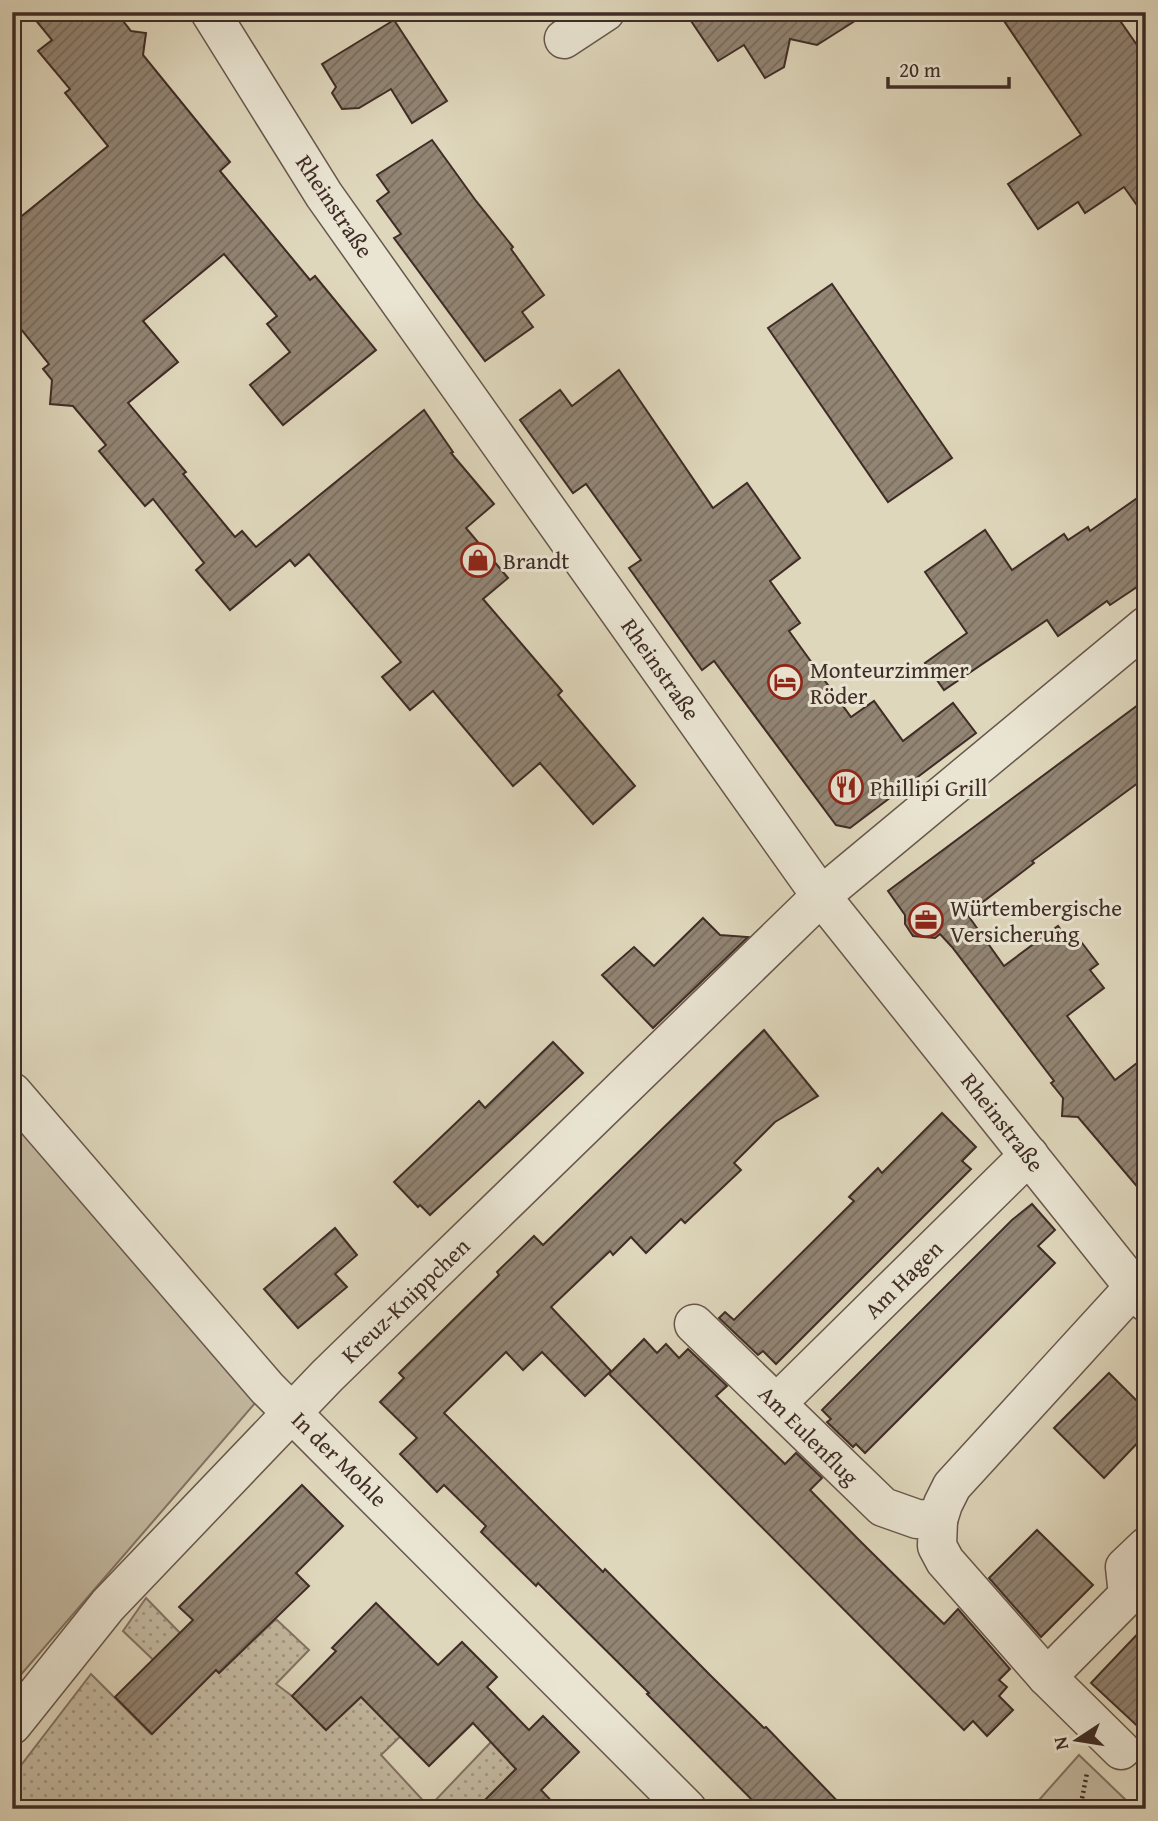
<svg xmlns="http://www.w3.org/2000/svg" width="1158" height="1821" viewBox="0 0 1158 1821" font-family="'Gentium Book Plus',serif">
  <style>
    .green { fill: #c4baa2; stroke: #827364; stroke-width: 2 }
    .garden { fill: url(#garden-dots); stroke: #827364; stroke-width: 2 }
    .building { fill: url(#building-hatch); stroke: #3f2c26; stroke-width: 2 }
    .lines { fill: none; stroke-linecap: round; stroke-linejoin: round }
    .minor-casing { stroke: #67574c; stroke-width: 41 }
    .path { stroke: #3f2c26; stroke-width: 4.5; stroke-dasharray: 2 3.5; stroke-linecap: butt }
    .minor { stroke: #eae5d3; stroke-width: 38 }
    .labels { text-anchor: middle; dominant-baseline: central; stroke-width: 6; stroke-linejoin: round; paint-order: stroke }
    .street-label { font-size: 23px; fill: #3f2c26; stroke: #eae5d3 }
    .poi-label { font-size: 23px; fill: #3f2c26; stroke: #eae5d3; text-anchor: start }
  </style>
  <defs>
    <pattern id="garden-dots" width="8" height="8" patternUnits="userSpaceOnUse" patternTransform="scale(1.75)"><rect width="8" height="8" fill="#c4baa2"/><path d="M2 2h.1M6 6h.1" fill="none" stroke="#a19784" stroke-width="1.8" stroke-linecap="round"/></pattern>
    <pattern id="building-hatch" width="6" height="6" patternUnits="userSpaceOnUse" patternTransform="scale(1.75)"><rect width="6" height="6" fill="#928574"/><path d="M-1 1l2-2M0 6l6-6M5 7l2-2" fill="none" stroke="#796d5f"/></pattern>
  </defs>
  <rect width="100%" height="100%" fill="#dfd7bc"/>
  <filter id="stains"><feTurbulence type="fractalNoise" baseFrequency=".00286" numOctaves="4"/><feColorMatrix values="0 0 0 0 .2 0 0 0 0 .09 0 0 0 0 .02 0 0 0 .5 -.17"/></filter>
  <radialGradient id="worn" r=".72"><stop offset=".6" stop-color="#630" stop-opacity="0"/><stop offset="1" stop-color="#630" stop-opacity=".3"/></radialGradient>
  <g class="green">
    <polygon points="12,1114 256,1402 12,1685"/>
    <polygon points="1079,1755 1130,1804 1127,1809 1031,1809"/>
  </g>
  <polygon class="garden" points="146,1598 219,1673 276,1619 309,1650 276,1684 292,1696 326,1730 372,1684 409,1728 381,1755 429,1807 491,1742 516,1769 476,1809 12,1809 12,1777 91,1674 151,1734 190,1695 123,1631"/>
  <g class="building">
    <polygon points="29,12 116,12 131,31 146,33 143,55 230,162 220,171 310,280 315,276 376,350 283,425 250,385 290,352 267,324 277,316 224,254 143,321 178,362 128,403 186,472 183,474 235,537 242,531 256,547 424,410 453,452 451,453 494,504 466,528 508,578 483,599 562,691 558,695 635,786 593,824 540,763 513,786 433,691 410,710 382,677 401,662 309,554 295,566 290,560 230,610 196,570 204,563 153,499 145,506 99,451 106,445 73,406 50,404 52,380 43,369 49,364 12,318 12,224 108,146 65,93 70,89 38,51 52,40"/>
    <polygon points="685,12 869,12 817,45 790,39 784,67 765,78 744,45 718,61"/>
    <polygon points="998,12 1114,12 1146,58 1146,218 1124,187 1085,213 1078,202 1038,229 1008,184 1081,135"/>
    <polygon points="394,20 447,101 412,123 391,89 359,108 342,109 332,93 336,87 322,64"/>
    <polygon points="432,140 476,201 513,247 511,249 544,295 522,312 533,327 485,361 394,238 401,234 377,201 389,192 377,175"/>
    <polygon points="832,284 952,458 888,502 768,328"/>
    <polygon points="619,370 713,508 747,483 800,558 770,581 800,623 789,631 851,717 874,701 903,741 953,703 976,733 850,828 836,825 714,661 702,670 629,568 641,560 586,484 573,493 520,420 560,390 572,406"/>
    <polygon points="1146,492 1146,581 1110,605 1107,601 1058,636 1047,620 944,690 925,663 967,633 925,572 985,530 1012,570 1064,534 1068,540 1088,527 1090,531"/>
    <polygon points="1146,699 1146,777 1032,861 1034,863 967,914 1004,966 1058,926 1071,944 1079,939 1098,964 1090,970 1104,988 1067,1016 1115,1080 1146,1056 1146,1197 1078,1117 1062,1116 1063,1098 1051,1083 1054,1081 952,947 940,934 935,938 913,936 905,924 905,915 888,891"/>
    <polygon points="703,918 720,935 748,937 653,1028 602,975 634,947 654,966"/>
    <polygon points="764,1030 818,1096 775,1122 734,1163 741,1170 685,1223 681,1219 646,1253 631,1237 613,1255 610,1251 551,1307 611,1371 585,1396 542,1352 523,1370 506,1352 444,1413 603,1572 605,1569 712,1677 764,1728 766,1727 845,1809 761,1809 647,1694 649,1693 538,1583 536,1586 481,1532 486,1526 444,1485 437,1492 400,1454 417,1438 380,1402 404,1378 399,1373 499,1275 497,1272 534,1236 543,1245"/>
    <polygon points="553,1042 583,1073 430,1215 420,1205 418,1207 394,1182 479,1101 485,1108"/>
    <polygon points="942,1113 976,1147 962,1161 971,1169 776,1364 763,1351 758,1355 719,1318 725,1312 734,1320 854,1201 849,1197 878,1168 882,1173"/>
    <polygon points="1032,1204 1055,1230 1038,1246 1055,1263 865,1453 856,1444 853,1447 827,1422 831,1419 822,1410 1012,1220"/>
    <polygon points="335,1228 357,1255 335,1274 347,1287 298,1328 264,1289"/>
    <polygon points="644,1339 657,1353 666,1344 679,1358 688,1349 727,1386 716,1396 785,1464 796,1453 822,1478 810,1490 859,1540 944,1624 958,1609 1010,1669 999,1680 1007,1687 999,1696 1013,1710 987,1736 973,1721 964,1730 609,1374"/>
    <polygon points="1109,1373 1146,1410 1146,1434 1104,1478 1054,1428"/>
    <polygon points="302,1485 343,1526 296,1573 309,1586 219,1673 216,1670 152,1734 115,1697 193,1620 179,1607"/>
    <polygon points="1037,1530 1093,1585 1041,1637 989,1578"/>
    <polygon points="376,1603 438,1665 462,1642 497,1677 487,1687 529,1730 543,1716 579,1752 541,1790 559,1809 476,1809 516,1769 473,1723 429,1766 361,1697 326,1730 292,1696 336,1651 332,1648"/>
    <polygon points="1146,1625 1146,1734 1091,1683"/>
  </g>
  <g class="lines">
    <g class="minor-casing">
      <g id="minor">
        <polyline points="210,12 324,195 821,896 1146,1302"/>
        <polyline points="564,39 605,12"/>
        <polyline points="12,1092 267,1388 687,1809"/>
        <polyline points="694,1324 883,1507 917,1519 938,1520 937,1546 945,1561 1047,1677 1121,1750"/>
        <polyline points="777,1403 1029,1155"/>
        <polyline points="938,1520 943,1504 952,1486 1134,1287"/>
        <polyline points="1047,1677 1128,1595 1125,1567 1146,1547"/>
        <polyline points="12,1725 108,1605 327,1376 821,896 1146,626"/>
      </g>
    </g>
    <polyline class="path" points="1080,1809 1087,1773"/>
    <use href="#minor" class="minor"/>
  </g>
  <defs>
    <g id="shop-ring" transform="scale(1.75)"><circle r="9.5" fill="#eae5d3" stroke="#8f2418" stroke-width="1.5"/><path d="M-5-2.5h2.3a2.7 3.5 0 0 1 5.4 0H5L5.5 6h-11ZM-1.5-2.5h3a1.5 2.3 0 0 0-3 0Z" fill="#8f2418"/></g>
    <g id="hotel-ring" transform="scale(1.75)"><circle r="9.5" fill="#eae5d3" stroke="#8f2418" stroke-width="1.5"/><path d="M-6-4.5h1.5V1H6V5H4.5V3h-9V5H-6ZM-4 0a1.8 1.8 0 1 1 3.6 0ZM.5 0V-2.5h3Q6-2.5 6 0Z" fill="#8f2418"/></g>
    <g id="restaurant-ring" transform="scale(1.75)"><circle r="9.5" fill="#eae5d3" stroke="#8f2418" stroke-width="1.5"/><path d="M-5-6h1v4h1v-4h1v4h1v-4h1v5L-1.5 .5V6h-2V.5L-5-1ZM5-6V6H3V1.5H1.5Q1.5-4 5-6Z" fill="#8f2418"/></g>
    <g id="office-ring" transform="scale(1.75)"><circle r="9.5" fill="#eae5d3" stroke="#8f2418" stroke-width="1.5"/><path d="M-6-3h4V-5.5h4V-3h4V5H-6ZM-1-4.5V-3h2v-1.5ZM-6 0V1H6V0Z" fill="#8f2418"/></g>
  </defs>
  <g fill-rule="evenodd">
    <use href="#shop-ring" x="478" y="560"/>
    <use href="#hotel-ring" x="785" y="682"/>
    <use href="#restaurant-ring" x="846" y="787"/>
    <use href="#office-ring" x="926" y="920"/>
  </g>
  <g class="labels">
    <g class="street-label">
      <text transform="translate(335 206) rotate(56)">Rheinstraße</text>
      <text transform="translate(661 669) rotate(55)">Rheinstraße</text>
      <text transform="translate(1003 1122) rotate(52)">Rheinstraße</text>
      <text transform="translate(903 1279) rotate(-45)">Am Hagen</text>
      <text transform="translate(405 1300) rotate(-44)">Kreuz-Knippchen</text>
      <text transform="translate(809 1435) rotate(45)">Am Eulenflug</text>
      <text transform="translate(340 1459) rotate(45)">In der Mohle</text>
    </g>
    <g class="poi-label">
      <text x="503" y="560">Brandt</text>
      <text x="810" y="669">Monteurzimmer<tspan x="810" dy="26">Röder</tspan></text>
      <text x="870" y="787">Phillipi Grill</text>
      <text x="950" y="907">Würtembergische<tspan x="950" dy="26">Versicherung</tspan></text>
    </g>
  </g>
  <rect width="1158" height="1821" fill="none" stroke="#dfd7bc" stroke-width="42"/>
  <rect x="14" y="14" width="1130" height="1793" fill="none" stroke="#3f2c26" stroke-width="3.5"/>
  <rect x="21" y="21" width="1116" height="1779" fill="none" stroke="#3f2c26" stroke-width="2"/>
  <g transform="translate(1077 1740) rotate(258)" stroke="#eae5d3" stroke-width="5" paint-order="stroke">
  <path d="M0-5L12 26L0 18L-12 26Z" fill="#3f2c26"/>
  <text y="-10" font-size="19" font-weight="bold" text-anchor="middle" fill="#3f2c26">N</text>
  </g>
  <path d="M888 77v10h121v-10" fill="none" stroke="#3f2c26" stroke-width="3.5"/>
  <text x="899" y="77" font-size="21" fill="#3f2c26" stroke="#eae5d3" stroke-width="5" paint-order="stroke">20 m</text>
  <rect width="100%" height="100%" filter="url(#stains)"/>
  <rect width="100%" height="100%" fill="url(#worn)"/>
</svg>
